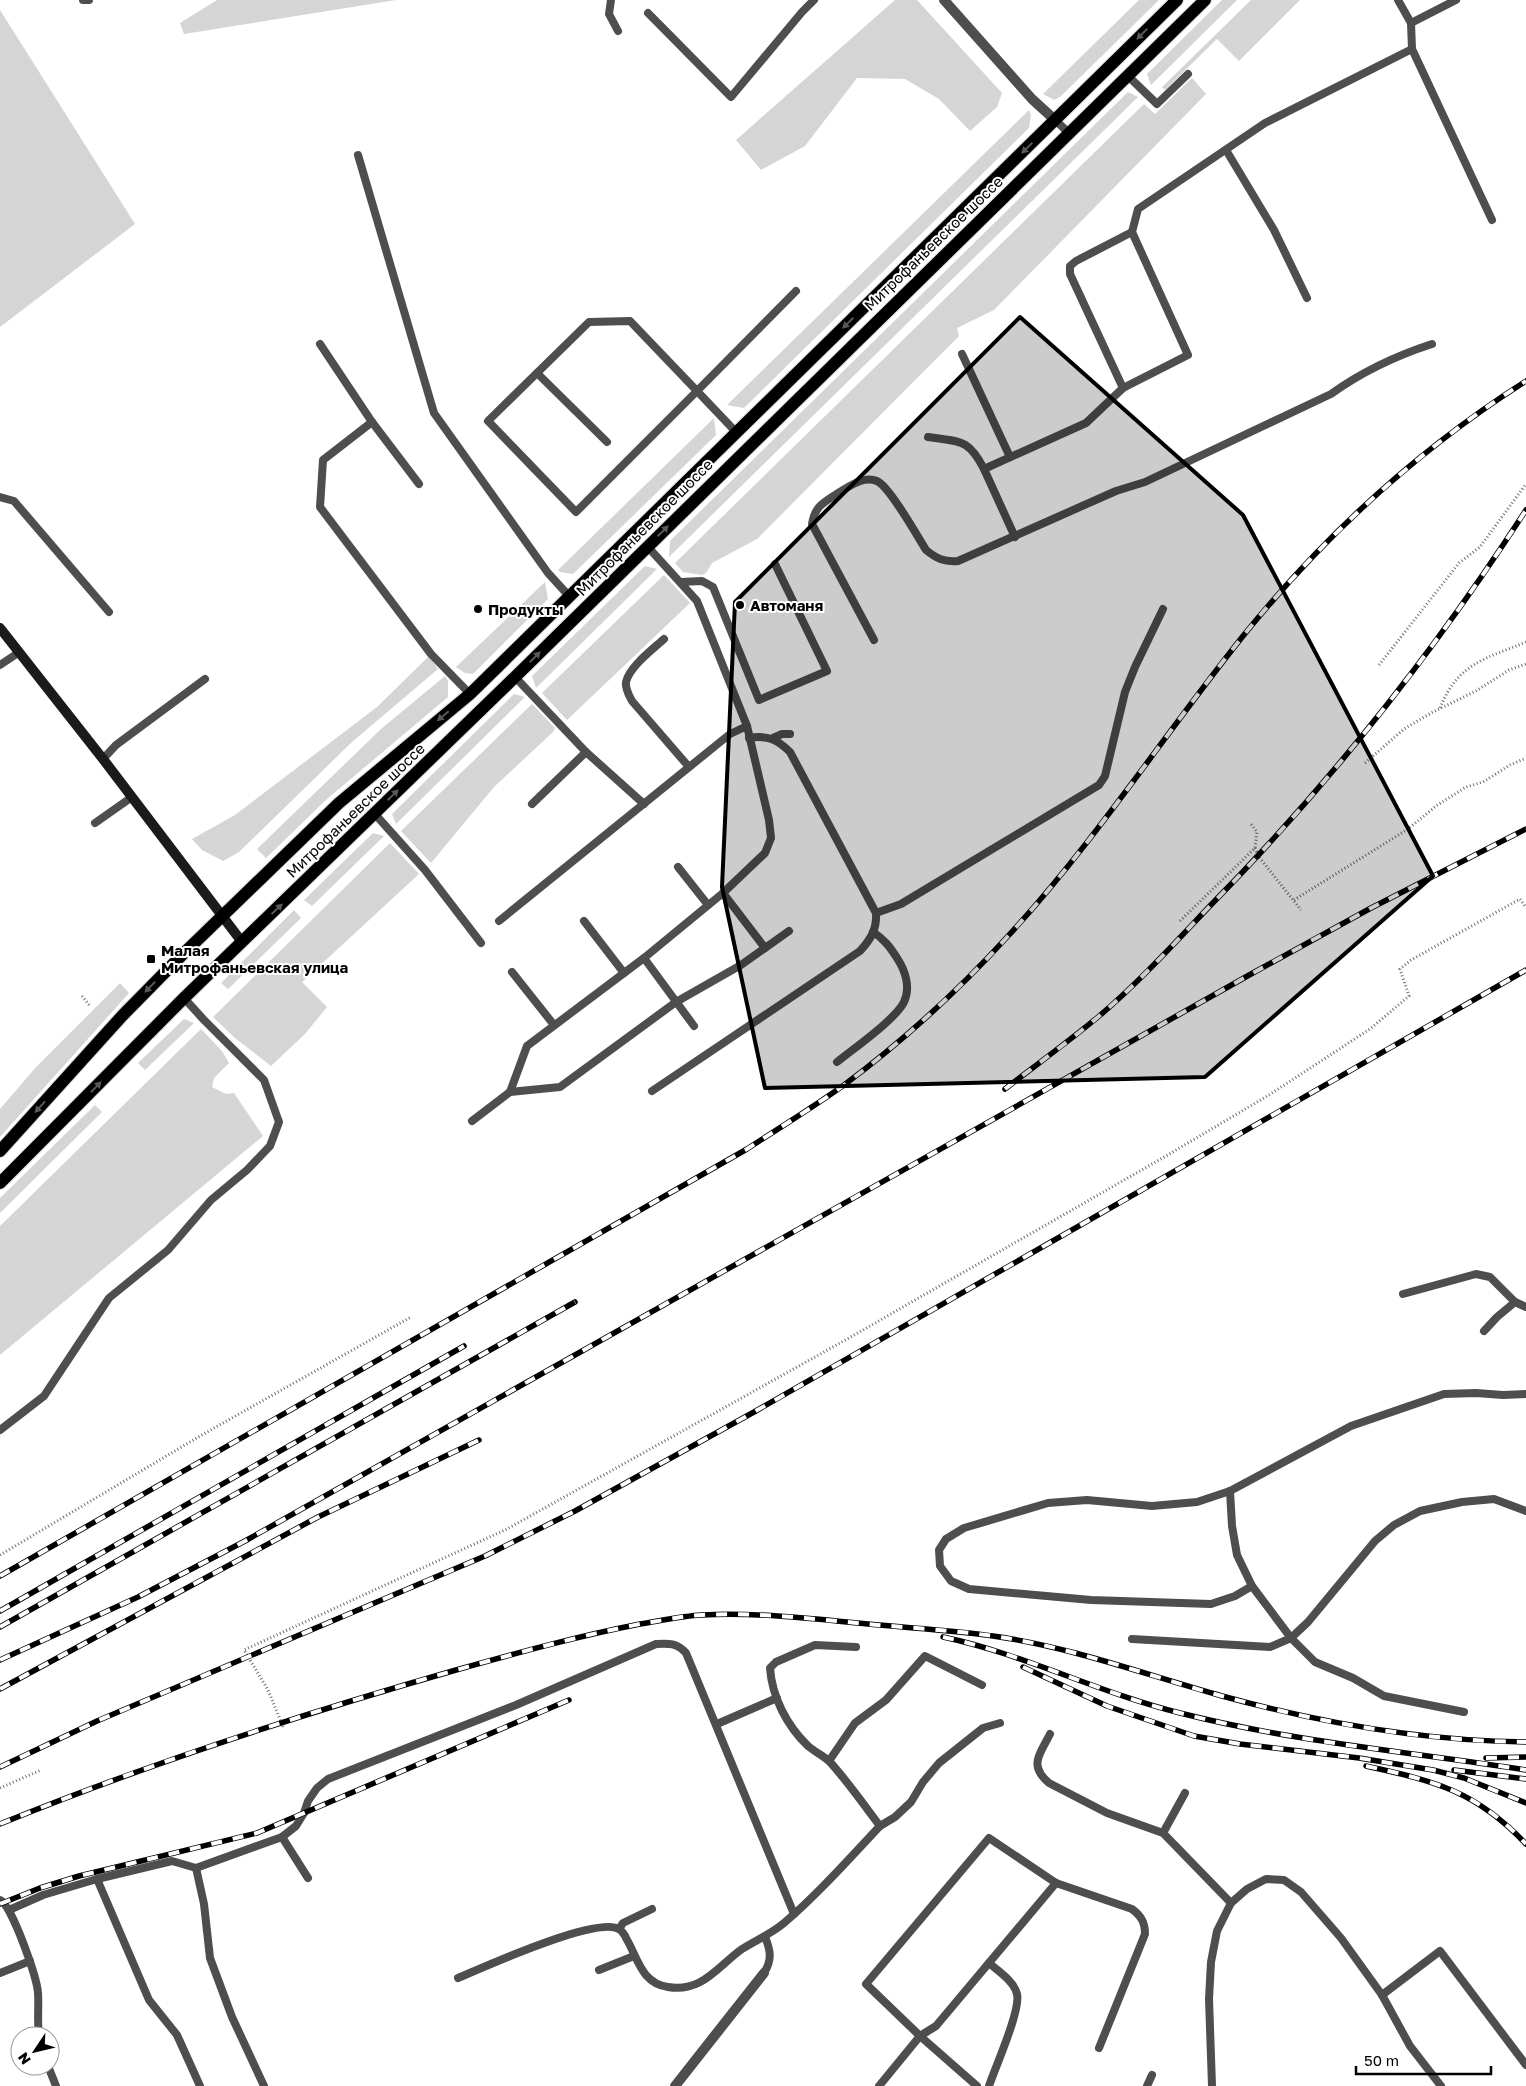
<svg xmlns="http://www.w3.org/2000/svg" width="1526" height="2086" viewBox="0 0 1526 2086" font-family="'Golos Text',sans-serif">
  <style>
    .green { fill: #d5d5d5 }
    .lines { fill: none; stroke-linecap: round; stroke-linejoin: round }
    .primary-casing { stroke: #dbdbdb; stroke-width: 14 }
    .path { stroke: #707070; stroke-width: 3; stroke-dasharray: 1 2.5; stroke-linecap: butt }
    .lane { stroke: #4e4e4e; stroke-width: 8 }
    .street { stroke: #4e4e4e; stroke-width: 10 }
    .secondary { stroke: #1b1b1b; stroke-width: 10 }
    .primary { stroke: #000; stroke-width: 12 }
    .rail-casing { stroke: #000; stroke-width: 5.5 }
    .rail { stroke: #fff; stroke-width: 4; stroke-dasharray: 11; stroke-linecap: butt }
    .oneway { fill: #595959 }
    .marked { fill: #000; fill-opacity: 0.2; stroke: #000; stroke-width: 4; stroke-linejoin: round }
    .poi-dot { fill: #000; stroke: #fff; stroke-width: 2 }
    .labels { text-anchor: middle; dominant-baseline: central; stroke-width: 4; stroke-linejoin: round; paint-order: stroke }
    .street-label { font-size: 15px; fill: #000; stroke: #fff }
    .poi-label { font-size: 15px; font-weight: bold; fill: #000; stroke: #fff; text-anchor: start }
  </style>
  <rect width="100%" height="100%" fill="#fff"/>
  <g class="green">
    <polygon points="217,0 396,0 184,34 180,23"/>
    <polygon points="895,0 917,0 1002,93 997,107 970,131 939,99 905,79 857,78 805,146 761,170 736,140"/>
    <polygon points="1139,0 1159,0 1060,97 1054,100 1043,94"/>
    <polygon points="1222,0 1237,0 1151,85 1147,74"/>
    <polygon points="1251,0 1300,0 1239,61 1217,39 1165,90 1162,87"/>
    <polygon points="0,10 135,224 0,327"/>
    <polygon points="1192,78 1206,94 994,310 957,328 959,336 757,539 712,563 706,573 702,575 683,572 675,563 1144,104 1155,114"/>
    <polygon points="1128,92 1138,97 669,557 670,541"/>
    <polygon points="1029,110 1031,115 1029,128 744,408 727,405"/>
    <polygon points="714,418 716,435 573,574 560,572 558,570"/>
    <polygon points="645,566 657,569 536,688 532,676"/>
    <polygon points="664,575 690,603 567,720 542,693"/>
    <polygon points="545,582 548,599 473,674 465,673 456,667"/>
    <polygon points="429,656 438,669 352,742 239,852 223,861 202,850 192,839 235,815 377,707"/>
    <polygon points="445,676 448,681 448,697 327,799 266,858 257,849 381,729"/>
    <polygon points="514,694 525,697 396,824 392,814"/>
    <polygon points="532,704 555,728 553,732 494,787 431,863 401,831"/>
    <polygon points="373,833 384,836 312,906 304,900"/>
    <polygon points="390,843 419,874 302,982 327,1007 305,1034 271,1066 235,1038 213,1017"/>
    <polygon points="294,910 301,918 228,989 221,983"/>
    <polygon points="120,983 129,993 0,1137 0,1109 37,1066"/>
    <polygon points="184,1019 194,1023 145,1070 138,1063"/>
    <polygon points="201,1029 222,1051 229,1063 214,1078 212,1087 226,1094 234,1093 263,1136 0,1355 0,1226"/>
    <polygon points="95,1105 102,1112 0,1213 0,1198"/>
  </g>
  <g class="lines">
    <g class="primary-casing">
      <g id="primary">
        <polyline points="0,1151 122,1016 183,954 339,803 470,694 1177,0"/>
        <polyline points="0,1183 184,998 515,677 1205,0"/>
      </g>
    </g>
    <g class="path">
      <polyline points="1379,665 1459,563 1480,547 1526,484"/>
      <path d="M 1440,708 C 1458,663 1485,659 1526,642"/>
      <polyline points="1365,763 1404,729 1431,713 1476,691 1509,670 1526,664"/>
      <polyline points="1255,848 1259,857 1301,910"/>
      <polyline points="1294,900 1408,829 1436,806 1466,787 1483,782 1510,765 1526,758"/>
      <polyline points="1180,921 1255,848 1257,832 1251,824"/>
      <polyline points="82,996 90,1006"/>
      <polyline points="0,1555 200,1436 411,1317"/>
      <polyline points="283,1727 268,1690 244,1650 507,1529 849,1338 1166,1156 1269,1095 1370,1029 1409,996 1400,969 1411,960 1520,899 1526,908"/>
      <polyline points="0,1788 41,1770"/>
    </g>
    <g class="lane">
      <polyline points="83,0 89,0"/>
      <polyline points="611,0 609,14 618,31"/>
      <polyline points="1398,0 1411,23 1412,49 1492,220"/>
      <polyline points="648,13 731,97 802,12 814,0"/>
      <polyline points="1411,23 1456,0"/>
      <polyline points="1128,76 1157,104 1188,74"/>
      <polyline points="1055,120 1069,133"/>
      <polyline points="1226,150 1274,230 1307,298"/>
      <polyline points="358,155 434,413 548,573 569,596"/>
      <polygon points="630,321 697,391 576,512 488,421 589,322"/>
      <polyline points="320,344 372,422 419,484"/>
      <polyline points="962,354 1010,457"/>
      <polyline points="537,373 607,442"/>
      <polyline points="1123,388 1070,274 1070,266 1076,261 1132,232"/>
      <polyline points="372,422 323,460 320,507 431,654 470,694"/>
      <polyline points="736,432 697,391 796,291"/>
      <path d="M 928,437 C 960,442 968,438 984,469"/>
      <polyline points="0,497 14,501 109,612"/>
      <polyline points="1015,537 984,469 1086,423 1123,388 1188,355 1132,232 1138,209 1265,123 1412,49"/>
      <polyline points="681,582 702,581 713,587 759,700 827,671 775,564"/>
      <path d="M 664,639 C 653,649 629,667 626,682 C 625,689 629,695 632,701 L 689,767"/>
      <path d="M 874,640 L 812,524 C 815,506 823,503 838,493 C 849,487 863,475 877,481 C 889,486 918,537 926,550 C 937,559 944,562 958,561 L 1116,491 L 1145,482 L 1331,394 C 1363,371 1395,356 1432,344"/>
      <polyline points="0,665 18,653"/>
      <polyline points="515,677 586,752 644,804"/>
      <polyline points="773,738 782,734 790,734"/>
      <polyline points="103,759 116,745 205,679"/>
      <polyline points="532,804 586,752"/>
      <polyline points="374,813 425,870 481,943"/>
      <polyline points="95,823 132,797"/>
      <polyline points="678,867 708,905"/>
      <polyline points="723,893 765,948"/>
      <polyline points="876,913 901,904 1099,785 1105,776 1125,692 1135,667 1163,609"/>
      <polyline points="499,921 730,734 747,726"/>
      <polyline points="584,921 624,973"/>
      <polyline points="644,958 694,1026"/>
      <polyline points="512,972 554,1025"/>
      <path d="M 837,1062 C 853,1049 896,1019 904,1002 C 911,987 905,970 897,958 C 890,947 884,939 873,932"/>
      <path d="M 652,1091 L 860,951 C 871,939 877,929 876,913 L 790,752 C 777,739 767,735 749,738"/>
      <polyline points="510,1092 560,1087 676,1002 741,965 789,931"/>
      <polyline points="472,1121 510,1092 527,1046 644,958 723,893 765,853 771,838 769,820 747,726 697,601 647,546"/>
      <polyline points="1403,1294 1476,1274 1490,1277 1515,1302 1526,1307"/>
      <polyline points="1484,1331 1497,1317 1515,1302"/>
      <polyline points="0,1430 44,1396 109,1298 168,1250 211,1200 247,1170 270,1146 279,1122 264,1080 204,1020 184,998"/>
      <polyline points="1230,1491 1232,1526 1237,1555 1252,1586 1291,1638 1315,1662 1353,1678 1384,1696 1464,1712"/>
      <polyline points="1252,1586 1235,1596 1211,1604 1091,1600 969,1589 951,1581 940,1566 939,1550 946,1539 964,1528 1048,1503 1087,1500 1152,1506 1197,1502 1230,1491 1351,1426 1444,1394 1476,1393 1503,1395 1526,1394"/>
      <polyline points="1132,1639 1270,1647 1291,1638 1308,1622 1375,1541 1394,1525 1420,1511 1462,1502 1494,1499 1526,1511"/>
      <path d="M 856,1647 L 815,1645 L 776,1662 L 770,1668 C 772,1697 787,1726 808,1746 C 815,1752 824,1756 830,1762 C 848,1782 864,1805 880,1826"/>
      <polyline points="717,1724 777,1698"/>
      <path d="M 1050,1734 C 1040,1754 1028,1765 1049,1783 L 1107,1813 L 1163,1833 L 1231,1903"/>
      <polyline points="829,1761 855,1723 886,1700 925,1656 982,1685"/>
      <polyline points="1163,1833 1185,1793"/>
      <polyline points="282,1837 308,1878"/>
      <polyline points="196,1868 204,1904 210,1958 232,2017 264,2086"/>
      <polyline points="97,1879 149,2000 177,2035 200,2086"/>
      <path d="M 0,1900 C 12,1905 37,1978 38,1993 C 39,2007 37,2021 39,2036"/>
      <path d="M 9,1910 L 43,1895 L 97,1879 L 172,1861 L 196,1868 L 282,1837 L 296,1826 L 304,1813 L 308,1801 L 317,1788 L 328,1779 L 516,1705 L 656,1644 C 669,1643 677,1643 686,1653 L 794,1914"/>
      <polyline points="619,1929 623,1923 652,1909"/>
      <path d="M 989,1963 C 998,1971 1014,1981 1017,1994 C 1021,2010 995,2068 989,2086"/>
      <polyline points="599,1970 634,1956"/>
      <polyline points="0,1973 30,1961"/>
      <path d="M 764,1973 C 772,1960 771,1951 765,1937"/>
      <path d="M 458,1978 C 484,1967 596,1916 619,1929 C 621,1930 625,1935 626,1938 C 638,1958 641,1983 668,1987 C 702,1993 718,1966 742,1949 C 756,1940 771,1934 784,1923 C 818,1894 849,1859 880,1826 L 895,1817 L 911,1802 L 923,1782 L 939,1763 L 983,1728 L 1000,1723"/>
      <polyline points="1382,1995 1440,1951 1526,2065"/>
      <polyline points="48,2066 56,2086"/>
      <polyline points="879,2086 920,2036 936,2026 1056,1883"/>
      <path d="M 977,2086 L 920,2036 L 866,1984 L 989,1838 L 1056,1883 L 1132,1909 C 1141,1916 1145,1922 1145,1934 L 1099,2048"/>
      <polyline points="1147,2086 1152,2075"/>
      <polyline points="1212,2086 1209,1999 1211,1962 1217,1931 1231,1903 1247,1889 1266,1879 1284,1880 1301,1892 1341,1938 1382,1995 1410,2046 1441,2086"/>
    </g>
    <g class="street">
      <polyline points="944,0 1032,99 1055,120"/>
      <polyline points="675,2086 764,1973"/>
    </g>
    <polyline class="secondary" points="0,628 103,759 242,942"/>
    <use href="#primary" class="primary"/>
    <g class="rail-casing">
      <g id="rail">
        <path d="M 1005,1089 C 1036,1065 1068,1042 1098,1017 C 1137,984 1172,946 1207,909 C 1327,787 1433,654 1526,510"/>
        <path d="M 0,1576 L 747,1149 C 779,1128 812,1108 844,1085 C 903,1041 958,991 1008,936 C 1094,843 1164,735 1243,636 C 1323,537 1419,449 1526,381"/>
        <polyline points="0,1611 464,1346"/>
        <polyline points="0,1627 575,1302"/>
        <path d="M 943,1637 C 1024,1654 1099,1693 1180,1713 C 1294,1742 1410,1752 1526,1770"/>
        <polyline points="0,1660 138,1597 245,1541 1251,974 1371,908 1526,829"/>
        <polyline points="1023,1667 1107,1706 1194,1736 1240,1744 1359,1758 1433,1770 1464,1778 1526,1803"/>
        <polyline points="0,1689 318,1517 479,1440"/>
        <polyline points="1486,1758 1526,1757"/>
        <path d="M 1366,1766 C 1435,1781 1476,1791 1526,1844"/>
        <polyline points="0,1767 97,1721 485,1556 575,1511 754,1412 1526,970"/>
        <polyline points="1454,1770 1526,1779"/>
        <path d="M 0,1824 C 148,1764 302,1714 456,1670 C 517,1653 578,1636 640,1624 C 660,1621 681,1616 702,1615 C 757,1612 813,1619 868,1624 C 909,1628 952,1630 993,1636 C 1072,1647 1146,1675 1222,1696 C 1321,1723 1423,1741 1526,1742"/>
        <polyline points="0,1904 40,1888 79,1876 257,1833 569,1700"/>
      </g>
    </g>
    <use href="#rail" class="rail"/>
  </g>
  <defs><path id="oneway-solid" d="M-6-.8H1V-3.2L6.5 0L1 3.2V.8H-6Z" transform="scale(1.25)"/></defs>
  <g class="oneway">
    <use href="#oneway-solid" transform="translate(1142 34) rotate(135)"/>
    <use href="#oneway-solid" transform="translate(1027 148) rotate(136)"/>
    <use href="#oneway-solid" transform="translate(848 323) rotate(136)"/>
    <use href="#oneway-solid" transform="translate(663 531) rotate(-44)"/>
    <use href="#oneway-solid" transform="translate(535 657) rotate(-45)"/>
    <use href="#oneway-solid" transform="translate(443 716) rotate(140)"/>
    <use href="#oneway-solid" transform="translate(393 795) rotate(-44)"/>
    <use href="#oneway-solid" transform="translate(277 909) rotate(-43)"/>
    <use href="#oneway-solid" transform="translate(150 987) rotate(134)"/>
    <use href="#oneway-solid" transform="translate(96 1087) rotate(-46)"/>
    <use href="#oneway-solid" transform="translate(40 1107) rotate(132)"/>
  </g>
  <path class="marked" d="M 1020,317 L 1243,515 L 1433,876 L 1205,1077 L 765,1088 L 722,887 L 735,602 Z"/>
  <g class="poi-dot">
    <circle cx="740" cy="605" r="5"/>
    <circle cx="478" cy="609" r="5"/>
    <rect x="146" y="954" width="10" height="10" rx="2.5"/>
  </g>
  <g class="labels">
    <g class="street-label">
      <text transform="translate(933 243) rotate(-44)">Митрофаньевское шоссе</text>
      <text transform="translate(644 527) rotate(-45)">Митрофаньевское шоссе</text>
      <text transform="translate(355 810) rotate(-44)">Митрофаньевское шоссе</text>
    </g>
    <g class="poi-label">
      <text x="750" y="605">Автоманя</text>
      <text x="488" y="609">Продукты</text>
      <text x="161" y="950">Малая<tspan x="161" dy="17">Митрофаньевская улица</tspan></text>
    </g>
  </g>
  <g transform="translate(35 2051) rotate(235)"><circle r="24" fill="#ffffff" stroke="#999999"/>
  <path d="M0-4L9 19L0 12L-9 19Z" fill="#000000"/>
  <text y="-8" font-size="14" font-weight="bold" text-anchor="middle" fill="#000000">N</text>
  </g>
  <path d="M1356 2066v8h135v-8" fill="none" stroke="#000000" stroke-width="2.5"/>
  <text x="1364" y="2066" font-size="15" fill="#000000" stroke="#ffffff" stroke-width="4" paint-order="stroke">50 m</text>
</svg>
